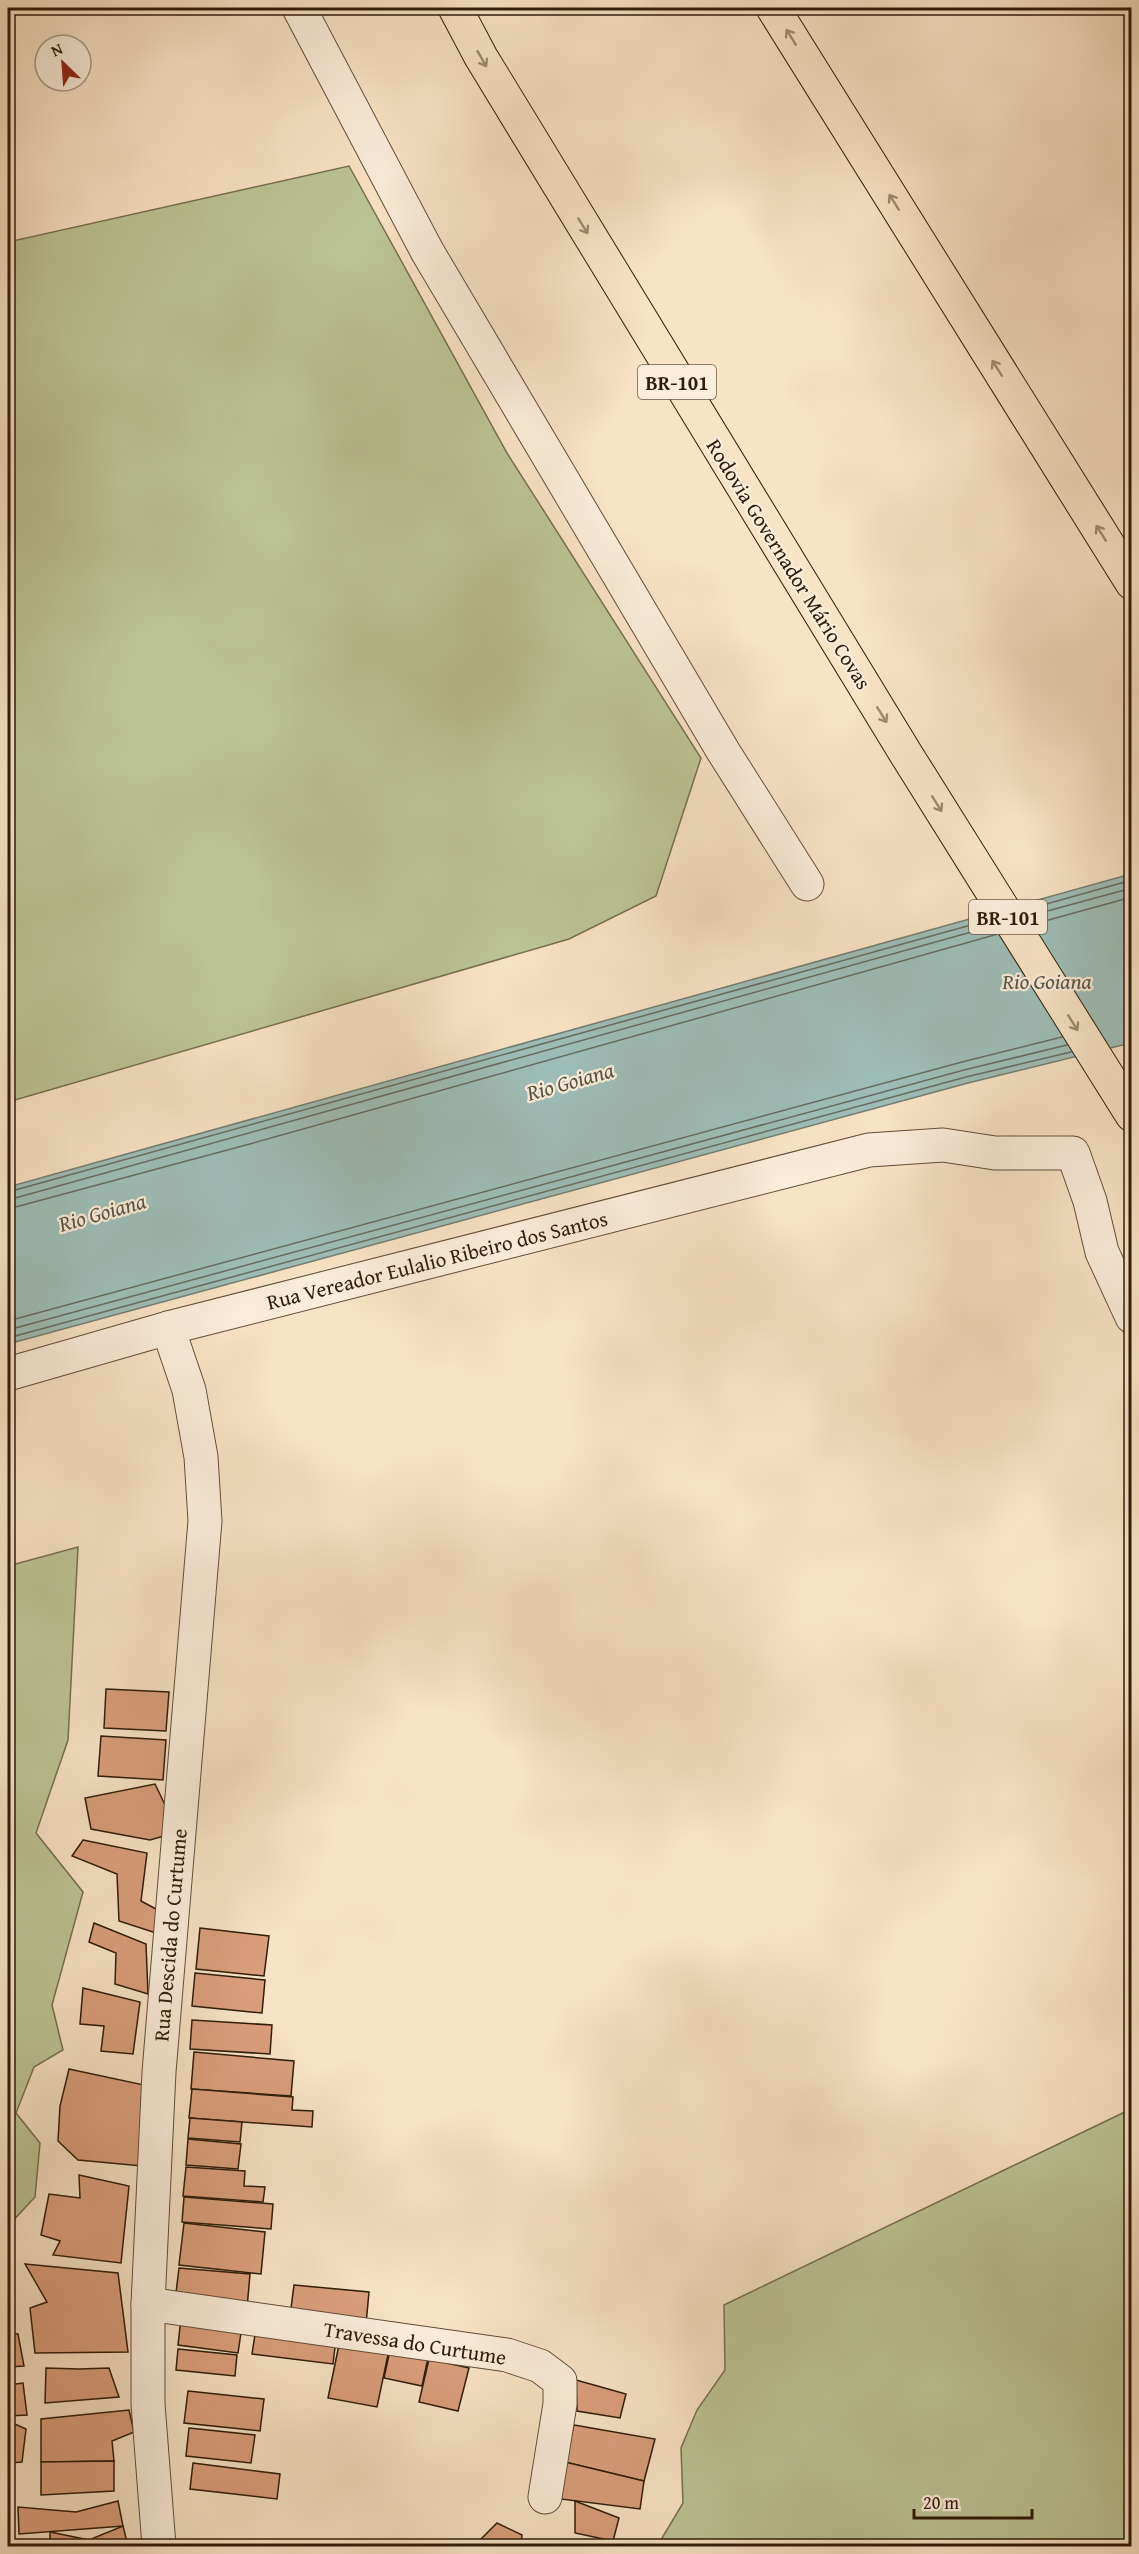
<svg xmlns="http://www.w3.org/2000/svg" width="1139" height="2554" viewBox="0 0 1139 2554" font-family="'Gentium Book Plus',serif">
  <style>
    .green { fill: #bcc495; stroke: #76704e; stroke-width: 1.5 }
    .water { fill: #9ebdb8; stroke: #727d72; stroke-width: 1.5 }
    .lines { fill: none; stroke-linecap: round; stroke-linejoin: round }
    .shore { stroke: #666c60; stroke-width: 1.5 }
    .building { fill: #da9e7c; stroke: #2f1c08; stroke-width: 1.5 }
    .minor-casing { stroke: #614e37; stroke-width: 35 }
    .trunk-casing { stroke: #2f1c08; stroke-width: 35 }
    .minor { stroke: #faedd9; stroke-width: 33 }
    .trunk { stroke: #f8e3c4; stroke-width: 33 }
    .oneway { stroke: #9e896f }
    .labels { text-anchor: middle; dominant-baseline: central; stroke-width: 4.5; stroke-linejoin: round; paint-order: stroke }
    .shield { fill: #faedd9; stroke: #6c5b47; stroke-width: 1.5 }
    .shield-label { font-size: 20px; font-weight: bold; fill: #2f1c08 }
    .street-label { font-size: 21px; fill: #2f1c08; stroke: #faedd9 }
    .water-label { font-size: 22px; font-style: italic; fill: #565446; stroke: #faedd9 }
  </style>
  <rect width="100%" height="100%" fill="#f8e3c4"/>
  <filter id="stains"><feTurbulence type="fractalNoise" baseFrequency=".00333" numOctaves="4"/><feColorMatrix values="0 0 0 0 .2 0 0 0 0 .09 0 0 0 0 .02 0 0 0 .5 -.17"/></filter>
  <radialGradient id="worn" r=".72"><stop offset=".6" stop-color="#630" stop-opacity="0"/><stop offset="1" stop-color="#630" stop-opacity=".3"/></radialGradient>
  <g class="green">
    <polygon points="349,166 507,453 701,758 656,896 569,939 8,1102 8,242"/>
    <polygon points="78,1547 68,1740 36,1833 83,1892 52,2005 63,2050 34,2067 16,2113 40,2143 35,2197 8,2226 8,1566"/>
    <polygon points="1131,2109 1131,2546 653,2546 659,2543 683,2503 681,2448 697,2410 725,2370 724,2305"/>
  </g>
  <polygon class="water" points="1131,874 1131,1043 968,1083 8,1344 8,1187"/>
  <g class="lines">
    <g class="shore">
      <polyline points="1025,910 1132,880"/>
      <polyline points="1029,916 1132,888"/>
      <polyline points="1034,924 1132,897"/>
      <polyline points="8,1192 989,920"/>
      <polyline points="8,1200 993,926"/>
      <polyline points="8,1209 246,1145 998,934"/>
      <polyline points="8,1321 962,1062 1062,1037"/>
      <polyline points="8,1330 964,1070 1067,1045"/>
      <polyline points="8,1338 966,1077 1071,1052"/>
    </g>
  </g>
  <g class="building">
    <polygon points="106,1689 169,1692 166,1731 104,1728"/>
    <polygon points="101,1736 166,1740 163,1780 98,1776"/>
    <polygon points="155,1784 178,1832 150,1840 91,1829 85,1798"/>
    <polygon points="83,1840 147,1853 141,1901 156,1909 156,1933 119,1921 117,1874 72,1856"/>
    <polygon points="94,1923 146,1944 148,1994 115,1984 116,1953 89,1942"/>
    <polygon points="200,1928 269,1936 264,1976 196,1969"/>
    <polygon points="195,1973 265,1980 262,2013 192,2006"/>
    <polygon points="83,1988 140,2002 133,2054 101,2051 104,2026 80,2024"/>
    <polygon points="192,2020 272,2025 270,2054 190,2049"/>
    <polygon points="194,2052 294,2061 291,2096 191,2089"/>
    <polygon points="69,2069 144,2085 142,2166 78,2160 58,2141 60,2106"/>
    <polygon points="192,2089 293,2097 292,2110 313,2111 312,2127 189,2118"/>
    <polygon points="190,2118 242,2122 240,2142 188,2138"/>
    <polygon points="188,2139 241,2144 238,2169 186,2165"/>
    <polygon points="186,2167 245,2171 244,2186 265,2187 263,2202 183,2196"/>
    <polygon points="79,2175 129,2186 121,2263 53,2255 60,2241 41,2235 49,2194 80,2198"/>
    <polygon points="184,2197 273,2204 271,2229 182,2222"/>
    <polygon points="184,2223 265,2232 261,2274 179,2265"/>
    <polygon points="25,2264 118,2273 128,2352 35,2353 30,2308 47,2302"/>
    <polygon points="179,2268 250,2274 247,2308 175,2301"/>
    <polygon points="294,2285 369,2292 366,2324 290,2316"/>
    <polygon points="181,2318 242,2326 238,2353 178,2345"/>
    <polygon points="256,2328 336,2339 333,2364 252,2354"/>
    <polygon points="8,2333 18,2334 24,2366 8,2367"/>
    <polygon points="340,2340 389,2350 377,2407 328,2398"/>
    <polygon points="178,2349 237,2355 235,2376 176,2370"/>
    <polygon points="390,2350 428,2358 422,2386 384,2378"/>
    <polygon points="429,2359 469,2368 458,2411 419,2402"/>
    <polygon points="46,2368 79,2369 109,2368 119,2397 45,2403"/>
    <polygon points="576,2380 626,2394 620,2418 577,2411"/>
    <polygon points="23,2383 27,2415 8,2416 8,2385"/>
    <polygon points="188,2391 264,2399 260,2431 184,2423"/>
    <polygon points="129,2410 134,2432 112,2441 114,2461 41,2462 41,2419"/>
    <polygon points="8,2421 26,2429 22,2462 8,2463"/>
    <polygon points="574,2425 655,2439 644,2481 565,2462"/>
    <polygon points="189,2428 255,2435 251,2463 186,2456"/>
    <polygon points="114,2461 114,2491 41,2495 41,2462"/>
    <polygon points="565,2462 644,2481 640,2509 545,2497"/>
    <polygon points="193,2463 280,2474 277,2499 190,2489"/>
    <polygon points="118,2501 123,2526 19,2534 18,2507 76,2512"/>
    <polygon points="575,2501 619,2518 613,2541 575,2533"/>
    <polygon points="497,2523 522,2535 521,2546 481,2546 481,2539"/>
    <polygon points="123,2526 128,2546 50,2546 50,2532 89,2540"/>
  </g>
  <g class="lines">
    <g class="minor-casing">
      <g id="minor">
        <polyline points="299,8 427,251 723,751 807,884"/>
        <polyline points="8,1374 168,1328 869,1150 943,1145 995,1153 1073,1153 1090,1201 1102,1252 1132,1317"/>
        <polyline points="148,2304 507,2355 540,2366 560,2381 560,2404 545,2497"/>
        <polyline points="159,2546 148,2404 148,2304 159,2072 205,1521 201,1457 189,1390 168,1328"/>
      </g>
    </g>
    <g class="trunk-casing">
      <g id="trunk">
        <polyline points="455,8 481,57 906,754 1132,1115"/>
        <polyline points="773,8 1132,583"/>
      </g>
    </g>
    <use href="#minor" class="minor"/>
    <use href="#trunk" class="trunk"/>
  </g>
  <defs><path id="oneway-shaft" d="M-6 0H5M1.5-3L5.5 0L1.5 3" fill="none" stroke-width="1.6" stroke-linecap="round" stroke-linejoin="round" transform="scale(1.5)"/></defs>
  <g class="oneway">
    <use href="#oneway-shaft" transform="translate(791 37) rotate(-122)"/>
    <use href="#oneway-shaft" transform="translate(482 59) rotate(60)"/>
    <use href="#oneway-shaft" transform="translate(894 202) rotate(-122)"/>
    <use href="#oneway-shaft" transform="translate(583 226) rotate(59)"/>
    <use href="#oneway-shaft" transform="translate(997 368) rotate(-122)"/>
    <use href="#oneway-shaft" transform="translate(1101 533) rotate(-122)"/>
    <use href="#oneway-shaft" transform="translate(882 715) rotate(58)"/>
    <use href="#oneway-shaft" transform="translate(937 804) rotate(58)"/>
    <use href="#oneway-shaft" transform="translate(1073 1023) rotate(58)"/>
  </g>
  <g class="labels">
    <g class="shield">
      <rect x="638" y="365" width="78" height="34" rx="4.5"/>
      <rect x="969" y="900" width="78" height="34" rx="4.5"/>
    </g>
    <g class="shield-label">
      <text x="677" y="382">BR-101</text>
      <text x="1008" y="917">BR-101</text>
    </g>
    <g class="street-label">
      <text transform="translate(789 564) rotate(58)">Rodovia Governador Mário Covas</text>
      <text transform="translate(437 1260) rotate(-14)">Rua Vereador Eulalio Ribeiro dos Santos</text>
      <text transform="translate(170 1935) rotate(-85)">Rua Descida do Curtume</text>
      <text transform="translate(415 2343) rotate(9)">Travessa do Curtume</text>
    </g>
    <g class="water-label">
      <text x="1047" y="981">Rio Goiana</text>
      <text transform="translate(570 1081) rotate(-16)">Rio Goiana</text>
      <text transform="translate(102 1212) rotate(-16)">Rio Goiana</text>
    </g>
  </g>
  <rect width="1139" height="2554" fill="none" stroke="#f8e3c4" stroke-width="30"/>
  <rect x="9" y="9" width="1121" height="2536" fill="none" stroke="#2f1c08" stroke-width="3"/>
  <rect x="15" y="15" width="1109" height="2524" fill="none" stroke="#2f1c08" stroke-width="1.5"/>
  <g transform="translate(63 63) rotate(335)"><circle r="28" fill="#faedd9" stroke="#a99985" stroke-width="1.5"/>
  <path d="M0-4.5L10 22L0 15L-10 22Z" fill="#8f2418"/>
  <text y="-9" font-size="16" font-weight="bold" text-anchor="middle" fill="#2f1c08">N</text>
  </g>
  <path d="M914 2509v9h118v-9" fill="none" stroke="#2f1c08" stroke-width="3"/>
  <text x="923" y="2509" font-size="18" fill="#2f1c08" stroke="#faedd9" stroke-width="4.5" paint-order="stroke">20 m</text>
  <rect width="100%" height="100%" filter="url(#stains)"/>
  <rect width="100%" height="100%" fill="url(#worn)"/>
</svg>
